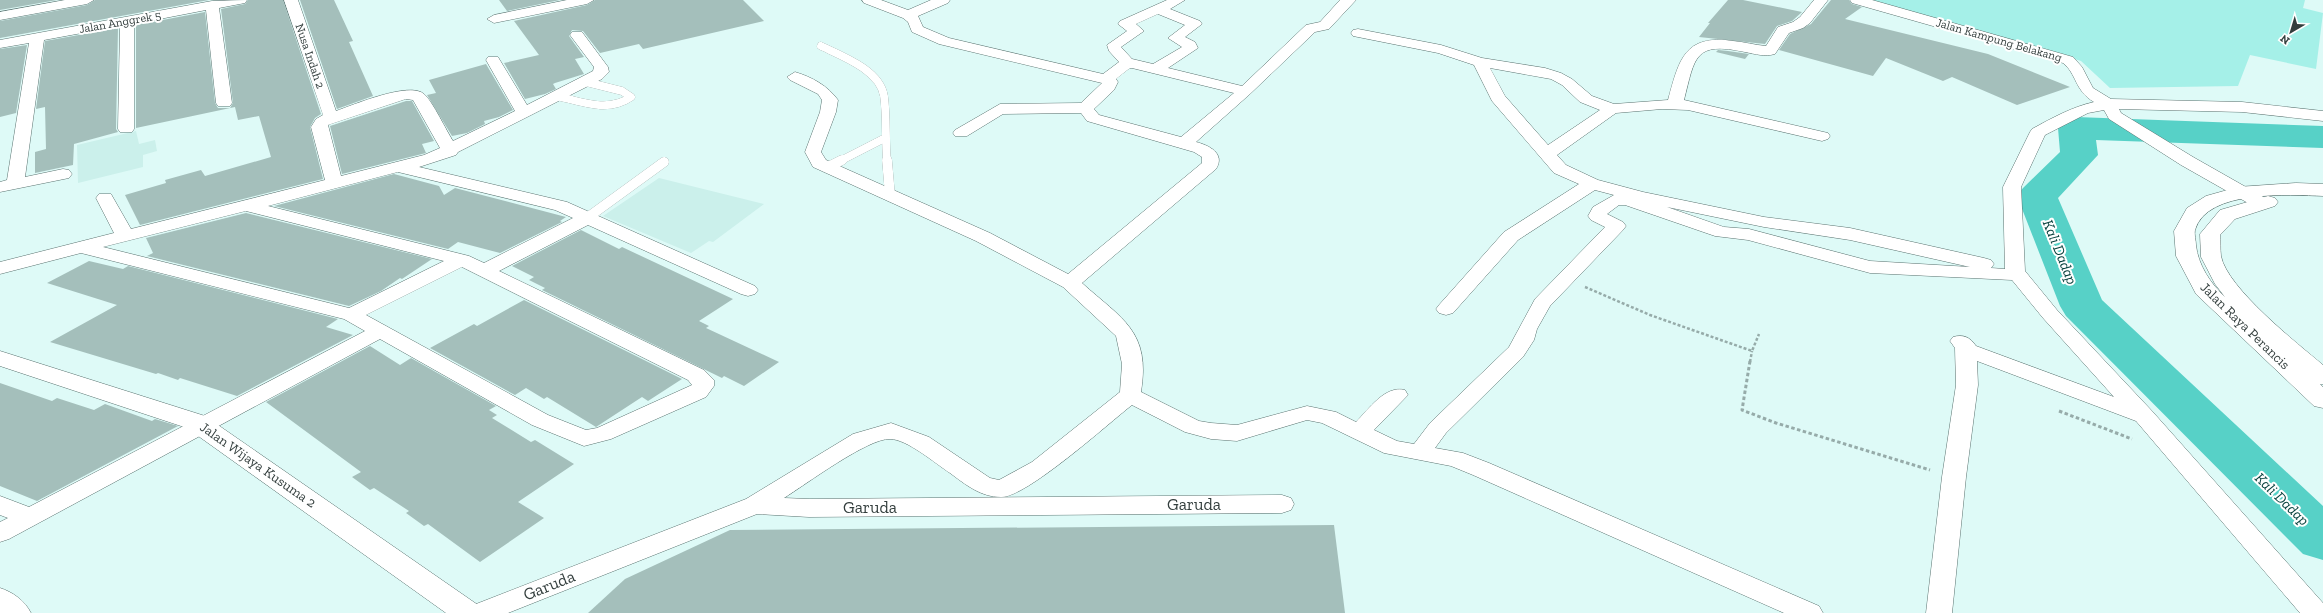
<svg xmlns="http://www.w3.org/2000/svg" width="2323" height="613" viewBox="0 0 2323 613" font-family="'Zilla Slab',serif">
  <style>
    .built { fill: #cbf0eb }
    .green { fill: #a5f0e8 }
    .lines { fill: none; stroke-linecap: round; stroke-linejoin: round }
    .river { fill: #57d1c7; fill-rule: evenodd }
    .building { fill: #a4bfbb }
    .lane-far1-casing { stroke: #5a7370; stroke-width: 8 }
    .lane-casing { stroke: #5a7370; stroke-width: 10 }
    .street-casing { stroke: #5a7370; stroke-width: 1 }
    .secondary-casing { stroke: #5a7370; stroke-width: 1 }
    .path-far1 { stroke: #96aba9; stroke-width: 2.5; stroke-dasharray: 3 2; stroke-linecap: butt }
    .path { stroke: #96aba9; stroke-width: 3; stroke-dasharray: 3.5 2.5; stroke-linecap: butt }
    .lane-far1 { stroke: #fff; stroke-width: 8 }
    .lane { stroke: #fff; stroke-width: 10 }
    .street { fill: #fff; fill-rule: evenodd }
    .secondary { fill: #fff; fill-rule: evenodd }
    .labels { text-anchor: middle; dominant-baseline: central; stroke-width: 4; stroke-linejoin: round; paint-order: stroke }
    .far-street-label { font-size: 12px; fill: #333e3d; stroke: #fff }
    .street-label { font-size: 14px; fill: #333e3d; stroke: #fff }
    .water-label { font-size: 15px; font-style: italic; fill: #09423e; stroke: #fff }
    .near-street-label { font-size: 17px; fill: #333e3d; stroke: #fff }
  </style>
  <rect width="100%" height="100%" fill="#defaf7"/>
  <g class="built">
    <polygon points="136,131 139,144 155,140 157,151 143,155 143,167 78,183 77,145"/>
    <polygon points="659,178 764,204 713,242 709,241 691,253 603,216"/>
  </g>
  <polygon class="green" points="1870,0 2305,0 2303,8 2323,13 2316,69 2250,55 2238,86 2110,88 2081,61 1976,29"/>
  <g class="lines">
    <polygon class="river" points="2076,117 2323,126 2323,148 2096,140 2098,155 2058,198 2102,300 2323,506 2323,560 2303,554 2066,316 2060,306 2017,196 2023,188 2060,152 2058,128 2063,120"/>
  </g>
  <g class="building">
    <polygon points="0,0 57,0 0,10"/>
    <polygon points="95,0 209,0 0,38 0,21 87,5"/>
    <polygon points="248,0 283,0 321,114 315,118 310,127 323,179 140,225 125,195 166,183 165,180 201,170 205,176 271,157 259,116 238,120 235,107 136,128 136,25 205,12 215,103 218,108 230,108 233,103 221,9 245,4"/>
    <polygon points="300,0 334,0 353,41 349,42 373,96 337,109"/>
    <polygon points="499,0 560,0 507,11"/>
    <polygon points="595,0 743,0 764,21 643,49 639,44 600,53 583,31 572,30 569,36 584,57 575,59 584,74 555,83 553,84 556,89 545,94 525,99 504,63 539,55 514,21 587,5"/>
    <polygon points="1728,0 1743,0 1802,12 1792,21 1777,26 1765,44 1699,37 1710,23 1708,23"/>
    <polygon points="1831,0 1849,0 1852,4 1862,7 1845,19 1988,54 2070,87 2017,105 1952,77 1943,81 1886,58 1873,76 1779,50 1790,34 1811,24"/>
    <polygon points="118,28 116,129 118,132 74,144 73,165 35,173 35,152 46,149 45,107 36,109 45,41"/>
    <polygon points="27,45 16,113 0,117 0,49"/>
    <polygon points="1718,50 1728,51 1749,54 1745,59 1716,52"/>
    <polygon points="486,64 513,110 499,117 484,121 485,124 467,133 452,136 427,95 436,93 429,80"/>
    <polygon points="406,101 412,101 434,141 422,144 426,153 342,174 330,126"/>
    <polygon points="394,174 439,186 444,195 455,188 566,217 560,221 562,222 500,253 458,242 448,249 274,206"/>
    <polygon points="246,213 432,259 402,279 400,278 381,291 349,306 147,256 153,253 146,238"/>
    <polygon points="581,230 619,249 622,247 733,299 699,321 709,326 706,328 779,362 744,386 724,376 722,378 542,290 545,288 529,280 534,277 512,266"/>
    <polygon points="89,261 123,269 128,266 338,319 326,327 353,335 237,396 180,378 178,380 158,373 156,374 50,342 117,305 47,283"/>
    <polygon points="524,300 682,379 648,401 642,397 596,427 547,397 544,399 526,388 515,395 430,348 474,324 477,326"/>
    <polygon points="370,346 400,365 411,358 496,406 489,410 497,415 492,418 531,442 535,440 574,464 518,502 544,518 480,562 428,524 424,526 406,513 409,511 374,488 370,490 352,477 361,472 266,402"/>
    <polygon points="0,383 52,401 57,398 94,410 105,404 152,421 155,419 178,426 37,501 0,486"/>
    <polygon points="1334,525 1345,613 588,613 625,579 730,530"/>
  </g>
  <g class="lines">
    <g class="lane-far1-casing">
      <g id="lane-far1">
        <path d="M 821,46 C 842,56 880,70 884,96 C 887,117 885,140 887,161"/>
        <path d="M 557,96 C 582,102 608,113 631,97 L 622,91 L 586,82"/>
        <polyline points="840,161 885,138"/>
      </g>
    </g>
    <g class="lane-casing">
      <g id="lane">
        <polyline points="887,160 890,195"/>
        <polyline points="828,167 842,160"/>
        <polyline points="587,218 664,162"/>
      </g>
    </g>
    <g class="street-casing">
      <g id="street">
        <polygon points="65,0 94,0 87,4 0,20 0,12"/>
        <polygon points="247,0 245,3 219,8 232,103 230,106 218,106 216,103 206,10 134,24 134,129 132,132 120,132 118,129 120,26 44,40 25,177 63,169 69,170 72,174 69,178 0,192 0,182 7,180 29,43 0,48 0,40 212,1"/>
        <path d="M 284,0 L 298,0 L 336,111 C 353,105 410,81 424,94 C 433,102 446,130 453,141 L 515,111 L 486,60 L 488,57 L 498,57 L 527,105 L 593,71 L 594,67 L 570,35 L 572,32 L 582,32 L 608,67 L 609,72 L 602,79 L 458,152 L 456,155 L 419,167 L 567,202 L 755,286 L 758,290 L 755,294 L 748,296 L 741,294 L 588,225 L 499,271 L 704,370 L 714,380 L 714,386 L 706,397 L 611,439 L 584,446 L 532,425 L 380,339 L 9,539 L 0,542 L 0,522 L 8,518 L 0,515 L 0,496 L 29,507 L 365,331 L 344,319 L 81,253 L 0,274 L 0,262 L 114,233 L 96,198 L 99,194 L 111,194 L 131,229 L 325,180 L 311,127 L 316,119 L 323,115 ZM 406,99 L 413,100 L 440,148 L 424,155 L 341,176 L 328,125 ZM 398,172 L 555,210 L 573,218 L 484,263 L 469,256 L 268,206 ZM 246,211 L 444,261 L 349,308 L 103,247 ZM 462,267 L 688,380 L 692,385 L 597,428 L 586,430 L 548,415 L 366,315 Z"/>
        <polygon points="567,0 594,0 587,4 494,23 487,19 494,15"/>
        <path d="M 862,0 L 881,0 L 908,10 L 931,0 L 950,0 L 948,3 L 918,16 L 923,27 L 949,38 L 1103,74 L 1119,62 L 1109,51 L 1107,45 L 1127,31 L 1118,24 L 1120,21 L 1167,0 L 1185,0 L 1170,9 L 1200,21 L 1202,24 L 1185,37 L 1195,42 L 1198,48 L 1168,68 L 1242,86 L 1306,25 L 1320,22 L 1340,0 L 1356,0 L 1329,29 L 1315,32 L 1250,94 L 1196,142 C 1208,145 1226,153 1216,169 L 1082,283 C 1122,319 1151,331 1141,392 L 1199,421 L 1211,423 L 1237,425 L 1307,406 L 1336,412 L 1356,422 C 1369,409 1385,385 1405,390 L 1408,395 L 1374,430 L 1397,441 L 1414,444 L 1430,423 L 1509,347 L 1535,299 L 1605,227 L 1591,220 L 1588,216 L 1593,207 L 1614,195 L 1595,190 L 1518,240 L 1453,313 L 1446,315 L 1439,313 L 1436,309 L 1439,305 L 1504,232 L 1579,184 L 1554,173 L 1492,101 L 1474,65 L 1438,53 L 1353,36 L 1351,33 L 1353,30 L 1358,29 L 1441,45 L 1482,58 L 1545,68 L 1561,73 L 1572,79 L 1592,96 L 1614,104 L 1668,100 C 1679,60 1684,34 1733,41 C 1744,42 1755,45 1766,46 L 1778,27 L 1793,22 L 1800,17 L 1814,0 L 1828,0 L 1810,23 L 1803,28 L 1789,33 L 1775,54 C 1765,57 1755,54 1745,52 C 1694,41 1695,57 1684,100 L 1828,133 L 1830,136 L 1828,139 L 1822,141 L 1688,110 L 1662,109 L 1616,113 L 1557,155 L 1566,165 L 1598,180 L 1643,192 L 1764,217 L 1850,228 L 1984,258 L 1991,260 L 1994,264 L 1991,268 L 2005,269 L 2003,187 L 2030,132 L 2032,129 C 2052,118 2072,107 2094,102 C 2074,90 2077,74 2063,63 L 1852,3 L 1850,0 L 1872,0 L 2073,57 L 2082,67 L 2093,88 L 2111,99 L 2242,102 L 2323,111 L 2323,121 L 2242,112 L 2119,109 L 2121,113 L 2193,157 L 2267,199 L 2270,203 L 2267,207 L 2255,207 L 2181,165 L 2109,119 L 2104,110 L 2088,113 L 2045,135 L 2021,187 L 2025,271 L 2057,310 L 2152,411 L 2323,603 L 2323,613 L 2300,613 L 2136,421 L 1977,361 L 1978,385 L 1966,477 L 1952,613 L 1926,613 L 1942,477 L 1956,385 L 1955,348 L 1950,341 L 1953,337 C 1963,334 1970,337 1976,346 L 2114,397 L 2043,318 L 2012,280 L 1870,273 L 1748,240 L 1715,236 L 1625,205 L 1619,205 L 1607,214 L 1623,222 L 1626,226 L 1623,230 L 1550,306 L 1537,329 L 1534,340 L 1523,357 L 1446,433 L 1435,448 L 1463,453 L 1489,463 L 1819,606 L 1823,613 L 1784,613 L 1473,475 L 1451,466 L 1384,453 L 1322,423 L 1307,420 L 1237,441 L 1211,439 L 1185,432 L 1132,405 C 1109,423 1026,498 1001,497 C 981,497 966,485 950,473 C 936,464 907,439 890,439 C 868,438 805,485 784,498 L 809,499 L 1282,495 L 1291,498 L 1294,504 L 1291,510 L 1282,513 L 809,517 L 757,514 L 508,613 L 467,613 L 471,606 L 746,499 L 853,434 L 891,423 L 929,437 L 990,478 L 999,480 L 1032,462 L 1120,392 L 1122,364 L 1116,336 L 1063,287 L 976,241 L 813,167 L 805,152 L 820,112 L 822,100 L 818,94 L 790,80 L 787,77 L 795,72 C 812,77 828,86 838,100 L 836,112 L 821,152 L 826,160 L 990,233 L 1068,274 L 1202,163 L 1202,157 L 1194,152 L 1087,121 L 1081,113 L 1003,114 L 967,136 L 955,136 L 953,133 L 955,130 L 1000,104 L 1081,103 L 1102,83 L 939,44 L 912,32 L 908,22 L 903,18 L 864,3 ZM 1158,14 L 1185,25 L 1168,38 L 1182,47 L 1153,64 L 1132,59 L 1121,47 L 1144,31 L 1136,24 ZM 1130,68 L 1132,68 L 1234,93 L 1181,137 L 1099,115 L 1094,109 L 1114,90 L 1118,82 L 1116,79 ZM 1490,68 L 1551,79 L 1562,85 L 1580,102 L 1600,110 L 1548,145 L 1505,96 ZM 1667,207 L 1764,227 L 1850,240 L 1970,267 L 1870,261 L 1749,229 L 1724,227 Z"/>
        <path d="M 0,588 C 13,592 25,601 31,613 L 0,613 Z"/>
      </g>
    </g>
    <g class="secondary-casing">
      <g id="secondary">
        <path d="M 2296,183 L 2323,184 L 2323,196 C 2290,195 2207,189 2195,230 C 2194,234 2196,241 2196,245 C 2198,265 2211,284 2225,297 L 2215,284 L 2201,257 L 2200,234 L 2220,210 L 2268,196 L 2275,198 L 2278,202 L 2275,206 L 2235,219 L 2220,235 C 2221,241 2220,249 2221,256 C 2227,288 2298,344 2323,365 L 2323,384 L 2320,384 L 2323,387 L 2323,408 L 2314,406 L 2196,294 L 2176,256 L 2174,231 L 2187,208 L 2206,196 L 2238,187 Z"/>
        <polygon points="0,351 205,416 478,605 483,613 446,613 187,428 0,366"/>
      </g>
    </g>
    <g class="path-far1">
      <polyline points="1585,287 1650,315 1752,351 1759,334"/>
      <polyline points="1750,362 1752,351"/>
    </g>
    <g class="path">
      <polyline points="1750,361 1742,410 1776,423 1930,470"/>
      <polyline points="2059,411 2132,439"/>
    </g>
    <use href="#lane-far1" class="lane-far1"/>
    <use href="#lane" class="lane"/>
    <use href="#street" class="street"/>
    <use href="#secondary" class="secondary"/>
  </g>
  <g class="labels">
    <g class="far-street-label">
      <text transform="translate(120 22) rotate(-10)">Jalan Anggrek 5</text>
      <text transform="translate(1999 40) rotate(16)">Jalan Kampung Belakang</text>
      <text transform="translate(310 56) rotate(71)">Nusa Indah 2</text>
    </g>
    <g class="street-label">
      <text transform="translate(2245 326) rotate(44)">Jalan Raya Perancis</text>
      <text transform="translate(258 465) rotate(35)">Jalan Wijaya Kusuma 2</text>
    </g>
    <g class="water-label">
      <text transform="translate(2060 252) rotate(68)">Kali Dadap</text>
      <text transform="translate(2282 499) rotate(44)">Kali Dadap</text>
    </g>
    <g class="near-street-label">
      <text x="1194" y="504">Garuda</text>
      <text x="870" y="507">Garuda</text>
      <text transform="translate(549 585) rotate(-22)">Garuda</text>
    </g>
  </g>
  <g transform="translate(2291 32) rotate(218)" stroke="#ffffff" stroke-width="3" paint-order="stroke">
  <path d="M0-3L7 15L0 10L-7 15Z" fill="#333e3d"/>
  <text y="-6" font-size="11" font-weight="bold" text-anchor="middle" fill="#333e3d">N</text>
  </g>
</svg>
